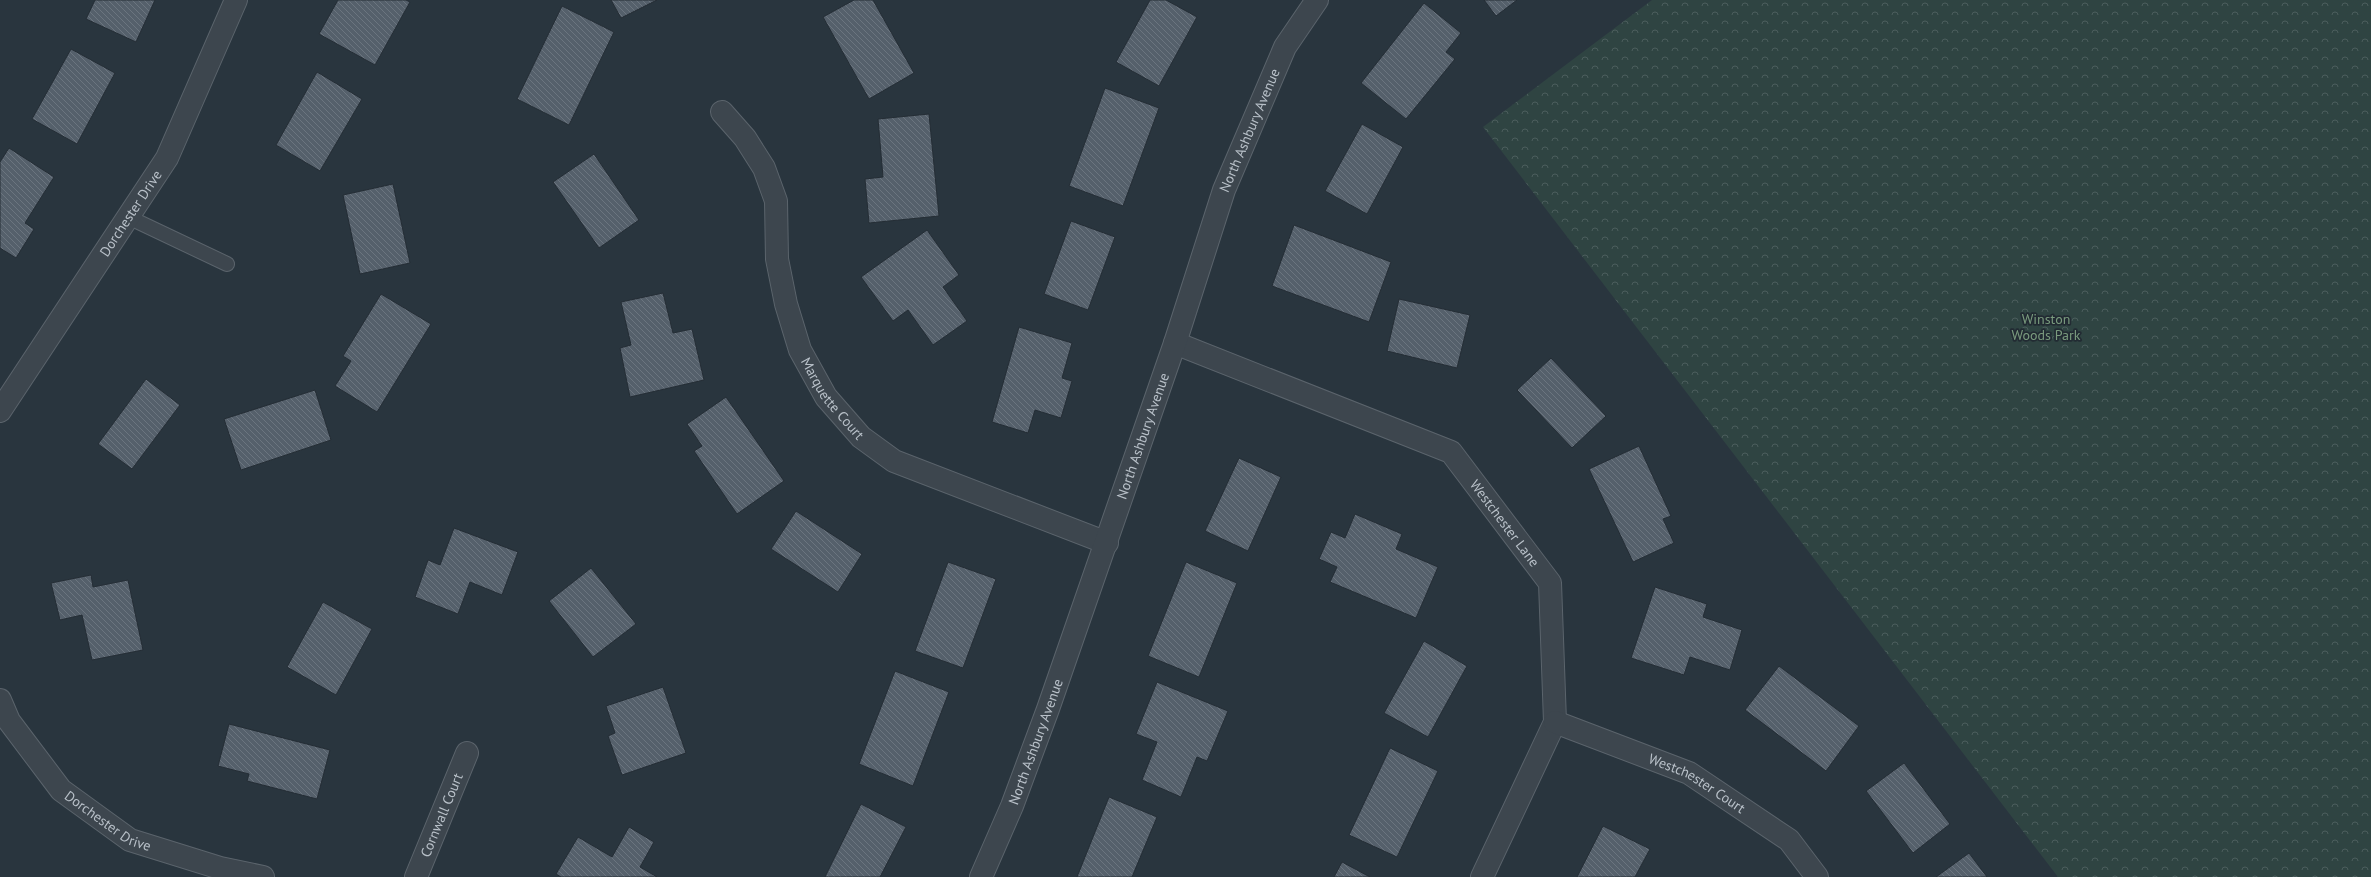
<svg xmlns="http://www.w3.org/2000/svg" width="2371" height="877" viewBox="0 0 2371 877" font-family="'PT Sans',sans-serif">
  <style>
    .forest { fill: url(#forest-crowns) }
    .building { fill: url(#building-back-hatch); stroke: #242d35 }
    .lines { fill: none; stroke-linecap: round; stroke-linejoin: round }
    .lane-casing { stroke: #5b646c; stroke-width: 16 }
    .street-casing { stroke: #5b646c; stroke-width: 24 }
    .lane { stroke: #3d464e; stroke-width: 14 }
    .street { stroke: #3d464e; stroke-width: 22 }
    .labels { text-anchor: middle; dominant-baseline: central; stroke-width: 3.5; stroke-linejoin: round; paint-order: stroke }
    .street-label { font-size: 14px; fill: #b9c1c9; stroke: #222b33 }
    .park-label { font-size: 14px; fill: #7a9b7e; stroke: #222b33 }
  </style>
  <defs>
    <pattern id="forest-crowns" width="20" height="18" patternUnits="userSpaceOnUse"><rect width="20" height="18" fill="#2f4442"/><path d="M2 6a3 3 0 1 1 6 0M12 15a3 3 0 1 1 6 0" fill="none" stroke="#4b5d5c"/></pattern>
    <pattern id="building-back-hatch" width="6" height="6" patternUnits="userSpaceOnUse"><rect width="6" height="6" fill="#55606b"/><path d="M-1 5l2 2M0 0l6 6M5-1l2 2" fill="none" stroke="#6b757f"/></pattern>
  </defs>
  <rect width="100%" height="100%" fill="#29353e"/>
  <polygon class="forest" points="1652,0 2371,0 2371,877 2058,877 1483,127"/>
  <g class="building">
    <polygon points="95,0 155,0 136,42 86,19"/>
    <polygon points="338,0 406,0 410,2 375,65 319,34"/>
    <polygon points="611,0 657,0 621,18"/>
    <polygon points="854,0 873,0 914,73 869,99 823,17"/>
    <polygon points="1150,0 1166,0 1197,17 1159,86 1116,62"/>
    <polygon points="1484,0 1517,0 1496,16"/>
    <polygon points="1424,3 1461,33 1446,52 1455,59 1406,119 1361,83"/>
    <polygon points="562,6 614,32 569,125 517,99"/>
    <polygon points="71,49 115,73 77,144 32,119"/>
    <polygon points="317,72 362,99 320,171 276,145"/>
    <polygon points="1105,88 1159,108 1123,206 1069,186"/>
    <polygon points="929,114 939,216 869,223 865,179 883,177 878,119"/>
    <polygon points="1362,124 1403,147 1367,214 1325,191"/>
    <polygon points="9,148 54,177 25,223 34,229 16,258 0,248 0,162"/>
    <polygon points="594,154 639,220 599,248 553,182"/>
    <polygon points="393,184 410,263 360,274 343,195"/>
    <polygon points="1071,221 1115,237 1088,310 1044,294"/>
    <polygon points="1294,225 1391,262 1369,322 1272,286"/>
    <polygon points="927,230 959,275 943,287 967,321 933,345 908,310 893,321 861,277"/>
    <polygon points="663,293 673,333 692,329 704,380 630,397 620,348 631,345 621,302"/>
    <polygon points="381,294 431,324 377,412 335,386 351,361 343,356"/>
    <polygon points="1399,299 1470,315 1457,368 1387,351"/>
    <polygon points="1019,327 1072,343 1062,378 1072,381 1061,418 1035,410 1028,433 992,422"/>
    <polygon points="1551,358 1606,416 1572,448 1517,390"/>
    <polygon points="146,379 180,405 132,469 98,444"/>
    <polygon points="315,390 331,440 241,470 224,419"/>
    <polygon points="726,397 784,481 737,514 694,451 702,446 687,424"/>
    <polygon points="1639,446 1671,516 1663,519 1674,543 1633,562 1589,469"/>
    <polygon points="1239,458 1281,477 1248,551 1205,531"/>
    <polygon points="796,511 862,554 838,592 771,549"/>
    <polygon points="1355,514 1402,534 1396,549 1438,567 1416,618 1330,582 1337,567 1319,559 1331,532 1345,538"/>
    <polygon points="454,528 518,552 502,595 470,582 458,614 415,597 428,560 440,565"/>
    <polygon points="948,562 996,579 963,668 915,651"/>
    <polygon points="1186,562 1237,583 1199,677 1148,656"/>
    <polygon points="591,568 636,624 593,657 549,601"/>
    <polygon points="91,575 93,587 128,580 143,650 92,660 82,615 60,620 51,583"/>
    <polygon points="1655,587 1707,604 1703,617 1742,630 1730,670 1690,657 1684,675 1631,658"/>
    <polygon points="323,602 372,629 336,695 287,667"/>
    <polygon points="1424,641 1467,666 1428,737 1384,713"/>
    <polygon points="1779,666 1859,726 1826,771 1745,710"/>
    <polygon points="895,671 949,692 913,786 859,764"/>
    <polygon points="1157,682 1228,711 1207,761 1197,757 1181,797 1142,780 1157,742 1136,734"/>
    <polygon points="663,687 686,753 622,775 608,736 615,733 606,706"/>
    <polygon points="229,724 330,750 317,799 247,781 249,774 218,766"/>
    <polygon points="1390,748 1438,771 1397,857 1349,835"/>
    <polygon points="1904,763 1950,824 1913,853 1866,791"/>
    <polygon points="1109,797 1157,817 1132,877 1077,877"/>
    <polygon points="861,804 906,827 880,877 825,877"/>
    <polygon points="1603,826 1650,849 1635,877 1577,877"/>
    <polygon points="629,827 654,842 640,867 657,877 561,877 556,874 578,837 612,857"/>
    <polygon points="1969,853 1987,877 1936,877"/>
    <polygon points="1342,862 1370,877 1334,877"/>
  </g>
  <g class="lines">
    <g class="lane-casing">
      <polyline id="lane" points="128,217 227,264"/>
    </g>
    <g class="street-casing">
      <g id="street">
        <path id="s1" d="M 722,112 L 745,138 L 764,168 L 776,201 L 777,259 L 786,304 L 800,350 L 826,397 L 861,437 L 894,461 L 1107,543"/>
        <path id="s2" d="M 1175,343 L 1451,452 L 1550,583 L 1555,722 L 1482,877"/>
        <path id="s3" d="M 0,411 L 167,158 L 236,0"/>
        <path id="s4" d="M 0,700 L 9,721 L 61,790 L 130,840 L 220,868 L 263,877"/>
        <path id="s5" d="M 1555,722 L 1689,773 L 1789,840 L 1817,877"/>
        <path id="s6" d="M 416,877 L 467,753"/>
        <path id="s7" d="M 981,877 L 1012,806 L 1048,709 L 1175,343 L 1224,190 L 1285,47 L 1317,0"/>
      </g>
    </g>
    <use href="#lane" class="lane"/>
    <use href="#street" class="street"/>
  </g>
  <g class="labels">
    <g class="street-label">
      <text stroke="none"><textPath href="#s7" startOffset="794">North Ashbury Avenue</textPath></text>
      <text stroke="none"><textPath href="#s3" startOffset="237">Dorchester Drive</textPath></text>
      <text stroke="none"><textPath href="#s1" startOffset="316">Marquette Court</textPath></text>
      <text stroke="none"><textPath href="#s7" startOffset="470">North Ashbury Avenue</textPath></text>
      <text stroke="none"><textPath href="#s2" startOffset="386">Westchester Lane</textPath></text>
      <text stroke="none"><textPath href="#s7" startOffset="146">North Ashbury Avenue</textPath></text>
      <text stroke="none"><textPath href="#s5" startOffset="155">Westchester Court</textPath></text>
      <text stroke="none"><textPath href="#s6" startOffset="67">Cornwall Court</textPath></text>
      <text stroke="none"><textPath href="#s4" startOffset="166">Dorchester Drive</textPath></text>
    </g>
    <g class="park-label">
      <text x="2046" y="319">Winston<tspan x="2046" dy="16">Woods Park</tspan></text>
    </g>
  </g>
</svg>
